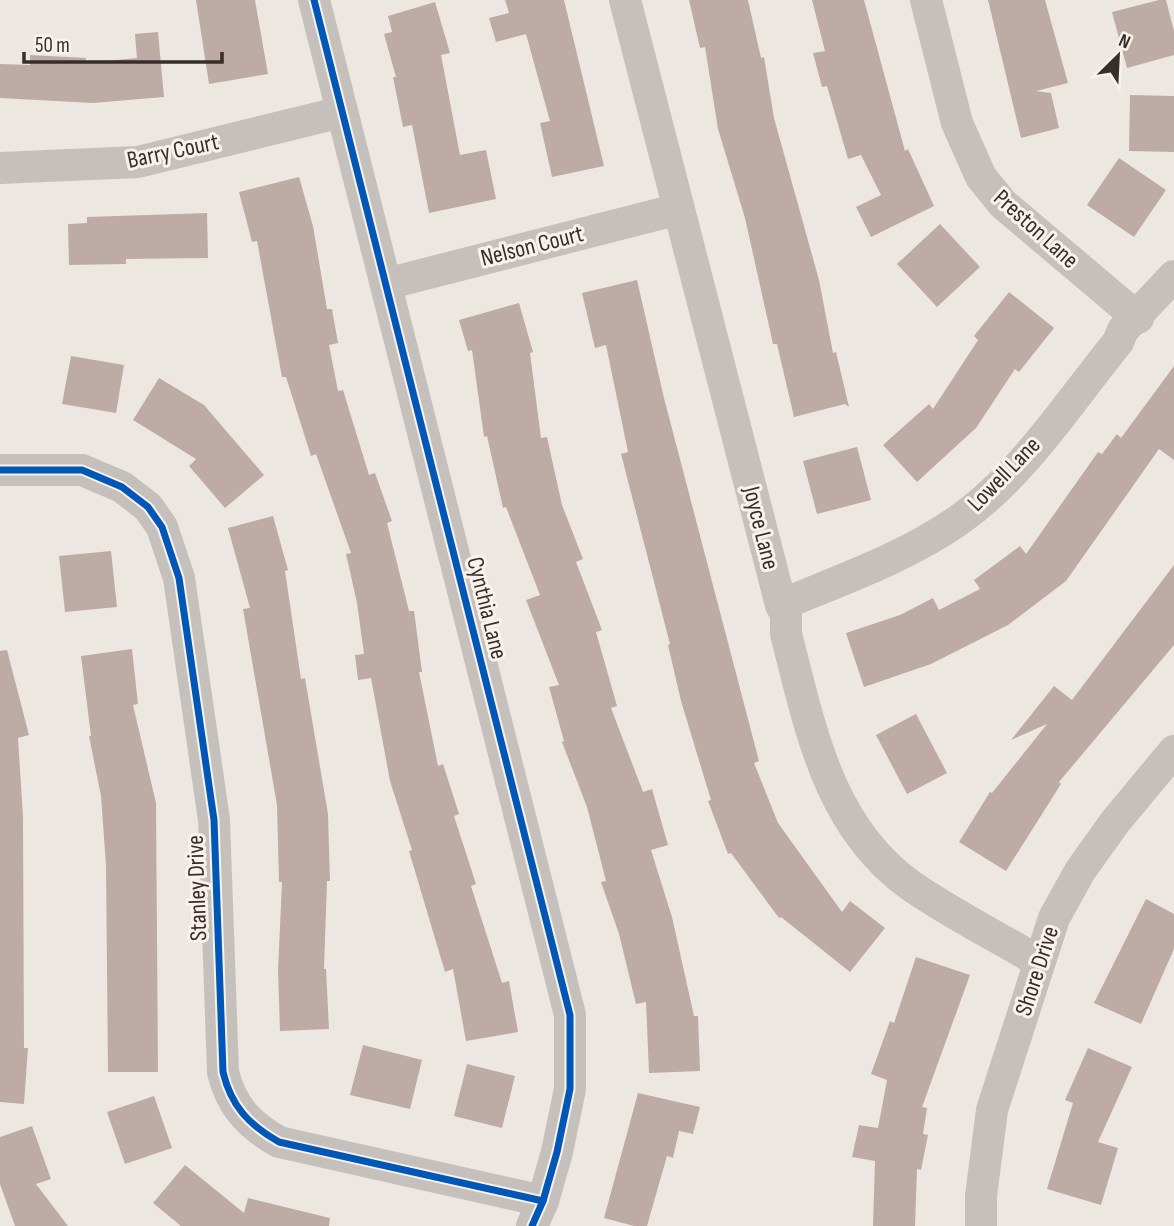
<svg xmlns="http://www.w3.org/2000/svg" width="1174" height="1226" viewBox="0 0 1174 1226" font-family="'Sofia Sans Condensed',sans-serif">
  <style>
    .building { fill: #bfaba5 }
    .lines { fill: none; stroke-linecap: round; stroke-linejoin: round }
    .minor { stroke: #c6c0bc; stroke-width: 32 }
    .cycleway-casing { stroke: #f9f2eb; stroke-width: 11 }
    .cycleway { stroke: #0057b8; stroke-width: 7 }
    .labels { text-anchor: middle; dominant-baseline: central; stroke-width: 6; stroke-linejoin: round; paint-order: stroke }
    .street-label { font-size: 24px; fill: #372d2a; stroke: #f9f2eb }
  </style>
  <rect width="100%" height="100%" fill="#ede7e2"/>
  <g class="building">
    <polygon points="196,0 255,0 268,74 209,84"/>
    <polygon points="505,0 564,0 604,166 552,177 540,123 550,121 526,34 496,42 489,18 509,13"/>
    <polygon points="689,0 748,0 761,58 764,57 774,118 819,280 833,353 836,352 849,407 845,404 794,417 777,344 773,344 745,218 718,129 705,47 700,48"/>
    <polygon points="812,0 864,0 905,151 908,149 934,206 871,237 856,207 881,195 861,155 848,159 827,86 822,87 813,53 825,51"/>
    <polygon points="988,0 1045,0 1068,83 1036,91 1051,93 1059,128 1021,138"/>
    <polygon points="1159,0 1166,0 1174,31 1174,55 1127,68 1112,12"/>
    <polygon points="435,2 450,53 441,55 460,155 486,150 496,199 429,213 412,125 403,127 393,77 396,77 384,34 392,32 388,16"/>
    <polygon points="158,32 164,97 93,103 0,98 0,64 30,65 30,55 86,58 85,63 137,58 135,34"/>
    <polygon points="1130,95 1174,96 1174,152 1129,151"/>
    <polygon points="1119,158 1166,190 1134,237 1087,205"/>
    <polygon points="299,177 313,226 327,309 332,309 338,343 329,345 338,391 343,390 369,475 375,473 392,521 387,523 409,611 414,611 422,672 419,672 438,766 443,764 459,814 454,816 476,884 471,886 502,983 509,981 518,1032 466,1041 453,969 445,972 409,851 412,850 390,781 371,678 358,680 355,655 364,654 357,603 346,554 351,553 316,454 311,456 286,377 282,377 257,241 252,242 239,192"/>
    <polygon points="207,213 208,258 126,259 126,264 69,265 68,224 87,223 87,217"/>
    <polygon points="940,224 980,267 937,307 897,264"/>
    <polygon points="637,280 664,398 759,761 754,763 778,823 842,912 850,901 885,928 850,972 781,917 779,918 731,853 728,854 708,801 711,800 681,701 668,645 670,644 621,454 628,452 606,345 595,348 582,293"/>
    <polygon points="1009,292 1054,328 1019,372 1015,369 976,428 917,482 883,445 929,404 933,409 978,340 974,336"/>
    <polygon points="519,303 533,352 530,353 541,438 547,437 562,505 583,559 576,562 602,630 596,632 617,706 611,708 643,792 652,789 668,845 651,850 672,917 694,1016 698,1016 700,1071 649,1073 646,1002 636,1004 619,934 601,882 606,881 587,807 562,742 564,741 549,687 559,685 526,600 540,595 506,507 503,508 487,436 484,437 472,350 468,351 459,320"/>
    <polygon points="71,356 124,365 116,413 62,404"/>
    <polygon points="1174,366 1174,460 1159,449 1066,581 1008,625 931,664 864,687 846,633 900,615 933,598 939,610 980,589 974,580 1020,546 1026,554 1098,452 1102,454 1117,434 1121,438"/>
    <polygon points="159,378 204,405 264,475 225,508 189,466 196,459 133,420"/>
    <polygon points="857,447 871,500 817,514 803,461"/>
    <polygon points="273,516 288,570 285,571 301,679 305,678 328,814 330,881 327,881 324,969 326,969 329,1029 280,1031 278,970 282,882 279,882 277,805 243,609 250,608 228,528"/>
    <polygon points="111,551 117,607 65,612 59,556"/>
    <polygon points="1174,565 1174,645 1059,782 1061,784 1006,871 959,842 990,792 992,793 1047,724 1011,740 1054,686 1072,700"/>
    <polygon points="132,649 138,704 133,705 156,803 158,1072 108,1072 106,865 101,796 89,736 91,736 81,656"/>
    <polygon points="7,650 29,735 18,738 23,816 24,1048 28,1048 24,1104 0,1102 0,651"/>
    <polygon points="916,714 947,773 907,794 876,735"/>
    <polygon points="1146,899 1174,914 1174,949 1141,1024 1094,1003"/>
    <polygon points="916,957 970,975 922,1107 927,1108 923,1134 928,1135 921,1170 917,1169 915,1226 873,1226 875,1161 852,1157 859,1125 878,1128 887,1080 871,1074 890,1021 894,1023"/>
    <polygon points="363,1045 422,1060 410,1109 350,1095"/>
    <polygon points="1088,1048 1132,1067 1098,1142 1118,1148 1101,1205 1047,1189 1073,1103 1065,1100"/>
    <polygon points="467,1064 515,1076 502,1128 454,1116"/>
    <polygon points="638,1093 700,1107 693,1134 679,1131 673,1158 667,1156 647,1226 634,1226 604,1218"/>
    <polygon points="154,1096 172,1148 125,1164 107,1112"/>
    <polygon points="32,1126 51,1179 36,1184 68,1226 15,1226 0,1184 0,1137"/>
    <polygon points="185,1165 244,1213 248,1198 330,1218 329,1226 181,1226 153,1203"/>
  </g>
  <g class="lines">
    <g class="minor">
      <polyline points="314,0 570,1015 570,1089 557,1152 543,1201 532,1226"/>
      <path d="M 625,0 L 781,605 L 786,614 L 786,634 C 810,726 827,825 910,885 C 950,913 996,936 1038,961"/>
      <polyline points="926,0 957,123 981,177 1003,204 1138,318"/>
      <polyline points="0,168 138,162 342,112"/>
      <polyline points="386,284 679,209"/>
      <path d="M 0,470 L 82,470 L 122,487 L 148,507 L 162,527 L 179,578 L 214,820 L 223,1072 C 231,1106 249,1125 279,1142 L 543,1201"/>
      <path d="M 781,605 C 840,580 905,558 959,520 C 1023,475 1069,402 1118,342 L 1123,330 L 1174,276"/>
      <polyline points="981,1226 981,1196 992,1110 1054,918 1080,871 1115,822 1174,751"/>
    </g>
    <g class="cycleway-casing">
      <g id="cycleway">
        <polyline points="314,0 570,1015 570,1089 557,1152 543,1201 532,1226"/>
        <path d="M 0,470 L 82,470 L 122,487 L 148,507 L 162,527 L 179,578 L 214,820 L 223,1072 C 231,1106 249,1125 279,1142 L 543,1201"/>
      </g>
    </g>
    <use href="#cycleway" class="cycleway"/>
  </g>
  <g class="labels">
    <g class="street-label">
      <text transform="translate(173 151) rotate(-12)">Barry Court</text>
      <text transform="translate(1036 229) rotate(42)">Preston Lane</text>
      <text transform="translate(532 246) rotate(-14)">Nelson Court</text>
      <text transform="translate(1004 474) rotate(-46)">Lowell Lane</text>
      <text transform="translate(761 528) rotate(76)">Joyce Lane</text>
      <text transform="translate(487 608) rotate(76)">Cynthia Lane</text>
      <text transform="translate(197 888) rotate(-92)">Stanley Drive</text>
      <text transform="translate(1037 971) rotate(-72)">Shore Drive</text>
    </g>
  </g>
  <g transform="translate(1118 56) rotate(24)" stroke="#f9f2eb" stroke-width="5" paint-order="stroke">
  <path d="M0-5L12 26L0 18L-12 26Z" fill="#372d2a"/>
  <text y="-10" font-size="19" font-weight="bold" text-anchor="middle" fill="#372d2a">N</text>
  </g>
  <path d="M24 52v10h198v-10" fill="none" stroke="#372d2a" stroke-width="3.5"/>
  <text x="35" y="52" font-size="21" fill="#372d2a" stroke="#f9f2eb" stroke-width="5" paint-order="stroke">50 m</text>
</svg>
